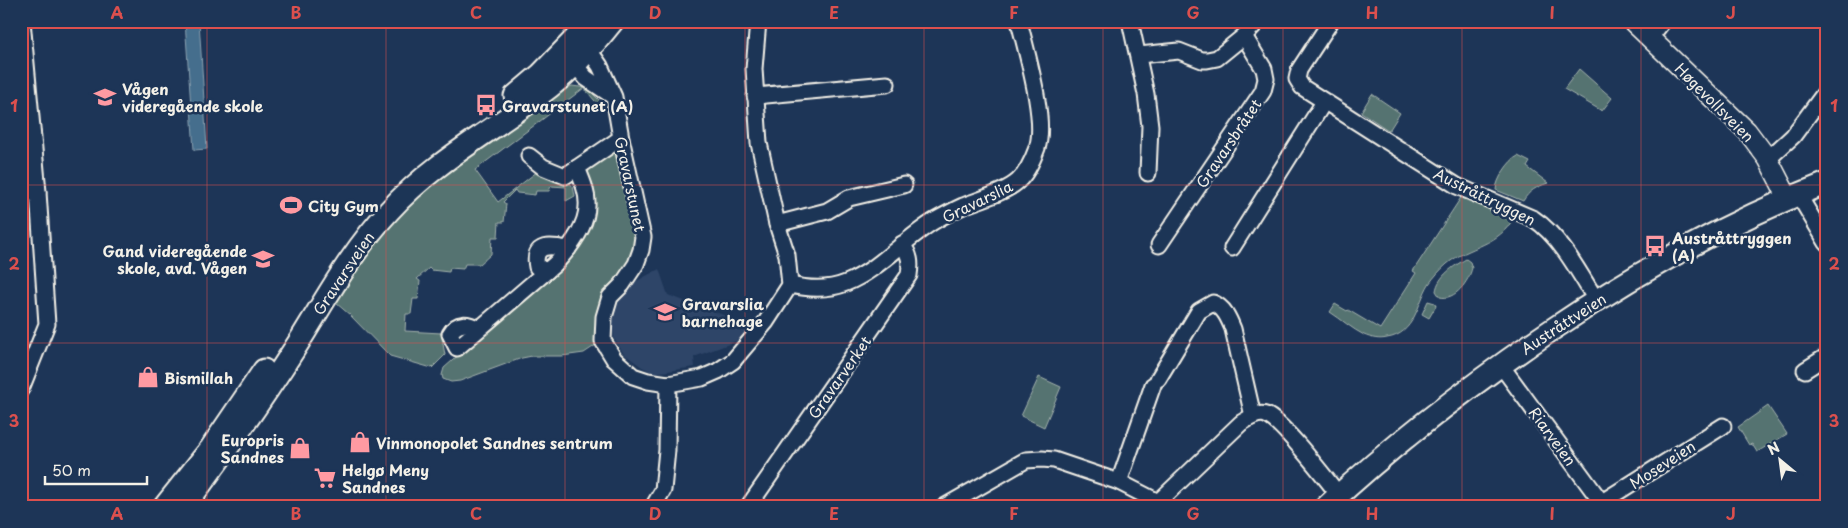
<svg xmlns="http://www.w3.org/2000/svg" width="1848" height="528" viewBox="0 0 1848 528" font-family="'Playpen Sans',sans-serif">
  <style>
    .built { fill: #2d4467 }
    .green { fill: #557371; stroke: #a4b2ac }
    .water { fill: #456e8d; stroke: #8ba2b1 }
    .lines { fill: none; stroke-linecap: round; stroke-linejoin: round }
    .minor-casing { stroke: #f4f1e8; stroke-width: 19 }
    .tertiary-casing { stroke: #f4f1e8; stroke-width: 22 }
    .secondary-casing { stroke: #f4f1e8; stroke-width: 25 }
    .minor { stroke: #1d3557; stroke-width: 15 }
    .tertiary { stroke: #1d3557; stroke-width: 19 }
    .secondary { stroke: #1d3557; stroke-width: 21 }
    .grid { fill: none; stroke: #dc504e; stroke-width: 1; stroke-opacity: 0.55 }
    .labels { text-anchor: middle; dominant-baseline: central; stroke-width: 5; stroke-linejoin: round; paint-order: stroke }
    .poi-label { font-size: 15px; font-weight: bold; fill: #f4f1e8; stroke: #1d3557; text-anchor: start }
    .street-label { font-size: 15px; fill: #f4f1e8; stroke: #1d3557 }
    .neatline { fill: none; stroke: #dc504e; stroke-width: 2 }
    .grid-label { font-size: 16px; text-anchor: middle; font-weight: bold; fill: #dc504e }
  </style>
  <rect width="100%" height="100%" fill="#1d3557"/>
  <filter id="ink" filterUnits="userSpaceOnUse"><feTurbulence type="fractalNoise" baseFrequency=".02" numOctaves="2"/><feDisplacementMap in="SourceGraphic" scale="10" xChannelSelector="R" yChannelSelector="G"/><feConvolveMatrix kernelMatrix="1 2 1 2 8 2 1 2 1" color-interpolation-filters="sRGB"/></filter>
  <g filter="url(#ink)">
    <polygon class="built" points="659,269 668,295 751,325 737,341 694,357 695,367 654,373 642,367 624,354 614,339 612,322 617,302 631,284"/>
    <g class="green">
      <polygon points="1579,69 1612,98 1602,111 1564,89"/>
      <path d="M 572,86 L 587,88 L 601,102 L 600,107 L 584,88 L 475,170 L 498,202 L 538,171 L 569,182 L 573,187 L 575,196 L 566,201 L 566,187 L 551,186 L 549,191 L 536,191 L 535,195 L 517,193 L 515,190 L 503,202 L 506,204 L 504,222 L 499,222 L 498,237 L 492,237 L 491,254 L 480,264 L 465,264 L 463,269 L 450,268 L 449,272 L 431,270 L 429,268 L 417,279 L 420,281 L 418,299 L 413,299 L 411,314 L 406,314 L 405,331 L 441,333 L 445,355 L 432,368 L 390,356 L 350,315 L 336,303 C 353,278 369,251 388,228 C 433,172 499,134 557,93 Z"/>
      <polygon points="1372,94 1400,113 1390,129 1388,130 1361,112"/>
      <polygon points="614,151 617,153 635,240 634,255 599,343 584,353 562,356 532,356 522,358 460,381 451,382 443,379 442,375 444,368 547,277 591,194 588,174 590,167"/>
      <path d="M 1518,156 L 1530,162 L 1527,167 L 1548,183 C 1536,187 1529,191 1523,201 L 1496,190 C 1496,180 1509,160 1518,156 Z"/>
      <path d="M 1462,196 L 1514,217 C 1500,246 1468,246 1447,264 C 1440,270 1434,277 1429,284 C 1417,304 1415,334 1387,338 C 1379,340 1371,338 1364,335 C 1352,329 1341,319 1330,312 L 1335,304 L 1347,311 L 1348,310 L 1380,329 L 1416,273 L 1413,271 Z"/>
      <path d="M 1466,259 L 1470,262 L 1472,268 C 1469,281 1455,301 1440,297 L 1436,291 C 1438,276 1454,266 1466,259 Z"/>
      <polygon points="1428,301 1435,303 1436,306 1429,318 1422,314"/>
      <polygon points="1039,377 1061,387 1044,427 1021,416"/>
      <polygon points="1768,406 1787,434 1757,452 1752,444 1749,445 1738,427"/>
    </g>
    <polygon class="water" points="185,21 199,21 207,149 194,150"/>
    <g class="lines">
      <g class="minor-casing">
        <g id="minor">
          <polyline points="1130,21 1146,94 1150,126 1148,173"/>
          <path d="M 1331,21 L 1299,70 L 1297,79 L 1302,87 L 1457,186 L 1534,219 C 1560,236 1580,274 1596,300"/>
          <polyline points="1650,38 1663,21"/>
          <polyline points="1139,55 1179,51 1202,60 1207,60 1217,58 1244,36"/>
          <polyline points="755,96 887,84"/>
          <polyline points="614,97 586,78 575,65 570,46 589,50 600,66 614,97 621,138 643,237 641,250 636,264 622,285 610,297 604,317 603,341 614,359 633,376 648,381 668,384 702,378 718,371 733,361 766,322 790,285 787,255 777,224 759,143 754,69 758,21"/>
          <polyline points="529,156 543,167 565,176 621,138"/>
          <polyline points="1768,159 1793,136 1827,90"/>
          <polyline points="21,193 38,192"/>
          <polyline points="1798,194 1827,243"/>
          <polyline points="777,224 827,211 849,198 904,185"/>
          <polyline points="1159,245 1263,91 1266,79 1264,69 1244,36 1258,21"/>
          <polyline points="1232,248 1324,102"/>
          <path d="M 547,271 L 537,267 C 532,242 552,246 568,249"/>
          <path d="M 790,285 C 808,289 829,290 846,283 C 879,270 905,238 936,220 C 945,215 954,210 963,206 C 978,200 1007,192 1018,181 C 1027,173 1033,159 1037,148 C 1047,121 1026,51 1019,21"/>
          <path d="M 479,329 C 468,323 457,321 450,334 L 457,348 L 555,264 C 568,250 587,227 587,206 C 588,193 582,180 577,168"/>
          <polyline points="1500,364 1605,507"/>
          <polyline points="1805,370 1827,356"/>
          <path d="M 1158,379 L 1199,311 L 1213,303 C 1224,307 1229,319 1233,329 L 1253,416"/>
          <polyline points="21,389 47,324 38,192 22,21"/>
          <polyline points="1119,482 1153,385"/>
          <polyline points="1602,502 1723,426"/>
          <polyline points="653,507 663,490 667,450 668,384"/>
          <path d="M 748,507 L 909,275 C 911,262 910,255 902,244"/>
          <polyline points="944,507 1026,460 1042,459 1054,460 1119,482 1158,502"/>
          <path d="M 1153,507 L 1241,423 C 1248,419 1257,412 1266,415 C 1282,421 1326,479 1339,495"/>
        </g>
      </g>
      <g class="tertiary-casing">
        <polyline id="tertiary" points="1632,21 1747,131 1768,159 1788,198"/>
      </g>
      <g class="secondary-casing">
        <g id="secondary">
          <polyline points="515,96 541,74 592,21"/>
          <polyline points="164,507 211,448 264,370"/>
          <path d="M 184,507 C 223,455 260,403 295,348 C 325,301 350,253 389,211 C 435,160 496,129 550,87 C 574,68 594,45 613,21"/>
          <path d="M 1326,507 C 1397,441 1473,383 1553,329 C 1639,271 1729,221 1827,183"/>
        </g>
      </g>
      <use href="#minor" class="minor"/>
      <use href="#tertiary" class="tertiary"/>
      <use href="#secondary" class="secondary"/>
    </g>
  </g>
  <path class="grid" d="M 207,21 L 207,507M 386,21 L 386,507M 565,21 L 565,507M 745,21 L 745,507M 924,21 L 924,507M 1103,21 L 1103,507M 1283,21 L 1283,507M 1462,21 L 1462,507M 1641,21 L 1641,507M 21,185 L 1827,185M 21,343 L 1827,343"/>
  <defs>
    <g id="school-bare" transform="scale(1.725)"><path d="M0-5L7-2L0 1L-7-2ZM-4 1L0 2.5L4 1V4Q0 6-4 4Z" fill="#ff9aa2" stroke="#1d3557" stroke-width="2.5" paint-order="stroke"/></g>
    <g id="bus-bare" transform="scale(1.725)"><path d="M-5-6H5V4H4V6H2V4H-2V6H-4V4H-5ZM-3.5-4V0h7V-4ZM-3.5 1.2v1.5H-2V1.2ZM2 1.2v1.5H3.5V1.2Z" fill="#ff9aa2" stroke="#1d3557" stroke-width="2.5" paint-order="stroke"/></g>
    <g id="stadium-bare" transform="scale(1.725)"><path d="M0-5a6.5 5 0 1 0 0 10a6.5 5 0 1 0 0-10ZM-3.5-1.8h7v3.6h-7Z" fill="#ff9aa2" stroke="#1d3557" stroke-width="2.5" paint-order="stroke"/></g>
    <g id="shop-bare" transform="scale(1.725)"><path d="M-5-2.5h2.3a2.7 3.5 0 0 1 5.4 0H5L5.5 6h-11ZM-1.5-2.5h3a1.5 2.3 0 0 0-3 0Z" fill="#ff9aa2" stroke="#1d3557" stroke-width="2.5" paint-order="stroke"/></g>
    <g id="supermarket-bare" transform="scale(1.725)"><path d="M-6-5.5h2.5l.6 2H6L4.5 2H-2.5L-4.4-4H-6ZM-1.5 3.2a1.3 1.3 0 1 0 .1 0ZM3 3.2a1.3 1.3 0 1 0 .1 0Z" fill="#ff9aa2" stroke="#1d3557" stroke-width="2.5" paint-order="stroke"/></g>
  </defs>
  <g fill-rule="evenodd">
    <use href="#school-bare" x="105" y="97"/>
    <use href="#bus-bare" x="486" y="105"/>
    <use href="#stadium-bare" x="291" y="205"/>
    <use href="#bus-bare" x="1655" y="246"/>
    <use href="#school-bare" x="263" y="259"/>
    <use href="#school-bare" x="665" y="312"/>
    <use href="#shop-bare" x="148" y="377"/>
    <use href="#shop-bare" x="360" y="442"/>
    <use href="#shop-bare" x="300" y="448"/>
    <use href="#supermarket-bare" x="325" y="478"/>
  </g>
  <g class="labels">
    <g class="poi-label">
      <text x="122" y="88">Vågen<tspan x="122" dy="17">videregående skole</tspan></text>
      <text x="502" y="105">Gravarstunet (A)</text>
      <text x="308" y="205">City Gym</text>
      <text x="1672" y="237">Austråttryggen<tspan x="1672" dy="17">(A)</tspan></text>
      <text x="247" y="250" text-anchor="end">Gand videregående<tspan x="247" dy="17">skole, avd. Vågen</tspan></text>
      <text x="682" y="303">Gravarslia<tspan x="682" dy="17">barnehage</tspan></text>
      <text x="164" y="377">Bismillah</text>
      <text x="284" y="439" text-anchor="end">Europris<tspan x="284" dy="17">Sandnes</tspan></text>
      <text x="376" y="442">Vinmonopolet Sandnes sentrum</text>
      <text x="342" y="469">Helgø Meny<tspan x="342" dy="17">Sandnes</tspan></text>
    </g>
    <g class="street-label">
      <text transform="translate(1715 102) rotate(45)">Høgevollsveien</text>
      <text transform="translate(1228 143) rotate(-56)">Gravarsbråtet</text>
      <text transform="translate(631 184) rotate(78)">Gravarstunet</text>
      <text transform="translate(1485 196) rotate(26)">Austråttryggen</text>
      <text transform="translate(977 201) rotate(-26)">Gravarslia</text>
      <text transform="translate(343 273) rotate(-56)">Gravarsveien</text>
      <text transform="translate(1563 323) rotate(-33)">Austråttveien</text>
      <text transform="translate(839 377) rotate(-55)">Gravarverket</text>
      <text transform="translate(1553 436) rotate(54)">Riarveien</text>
      <text transform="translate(1662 464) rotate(-33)">Moseveien</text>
    </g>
  </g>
  <rect width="1848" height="528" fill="none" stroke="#1d3557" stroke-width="55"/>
  <g transform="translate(1780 460) rotate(331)" stroke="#1d3557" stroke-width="4" paint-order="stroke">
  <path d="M0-4L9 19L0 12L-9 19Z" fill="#f4f1e8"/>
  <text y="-8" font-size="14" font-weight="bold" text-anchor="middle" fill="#f4f1e8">N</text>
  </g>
  <path d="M45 476v8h102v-8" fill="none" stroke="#f4f1e8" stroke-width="2.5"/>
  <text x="52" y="476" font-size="15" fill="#f4f1e8" stroke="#1d3557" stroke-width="4" paint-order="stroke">50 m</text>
  <rect x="28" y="28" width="1792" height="472" class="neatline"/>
  <g class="grid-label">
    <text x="117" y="19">A</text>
    <text x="296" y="19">B</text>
    <text x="476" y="19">C</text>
    <text x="655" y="19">D</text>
    <text x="834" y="19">E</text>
    <text x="1014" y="19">F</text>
    <text x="1193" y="19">G</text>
    <text x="1372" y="19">H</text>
    <text x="1552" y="19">I</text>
    <text x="1731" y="19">J</text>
    <text x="14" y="112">1</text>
    <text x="1834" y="112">1</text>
    <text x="14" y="270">2</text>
    <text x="1834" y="270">2</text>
    <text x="14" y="427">3</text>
    <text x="1834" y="427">3</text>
    <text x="117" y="520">A</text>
    <text x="296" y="520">B</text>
    <text x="476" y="520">C</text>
    <text x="655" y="520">D</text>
    <text x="834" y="520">E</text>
    <text x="1014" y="520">F</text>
    <text x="1193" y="520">G</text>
    <text x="1372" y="520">H</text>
    <text x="1552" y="520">I</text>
    <text x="1731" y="520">J</text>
  </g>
</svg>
